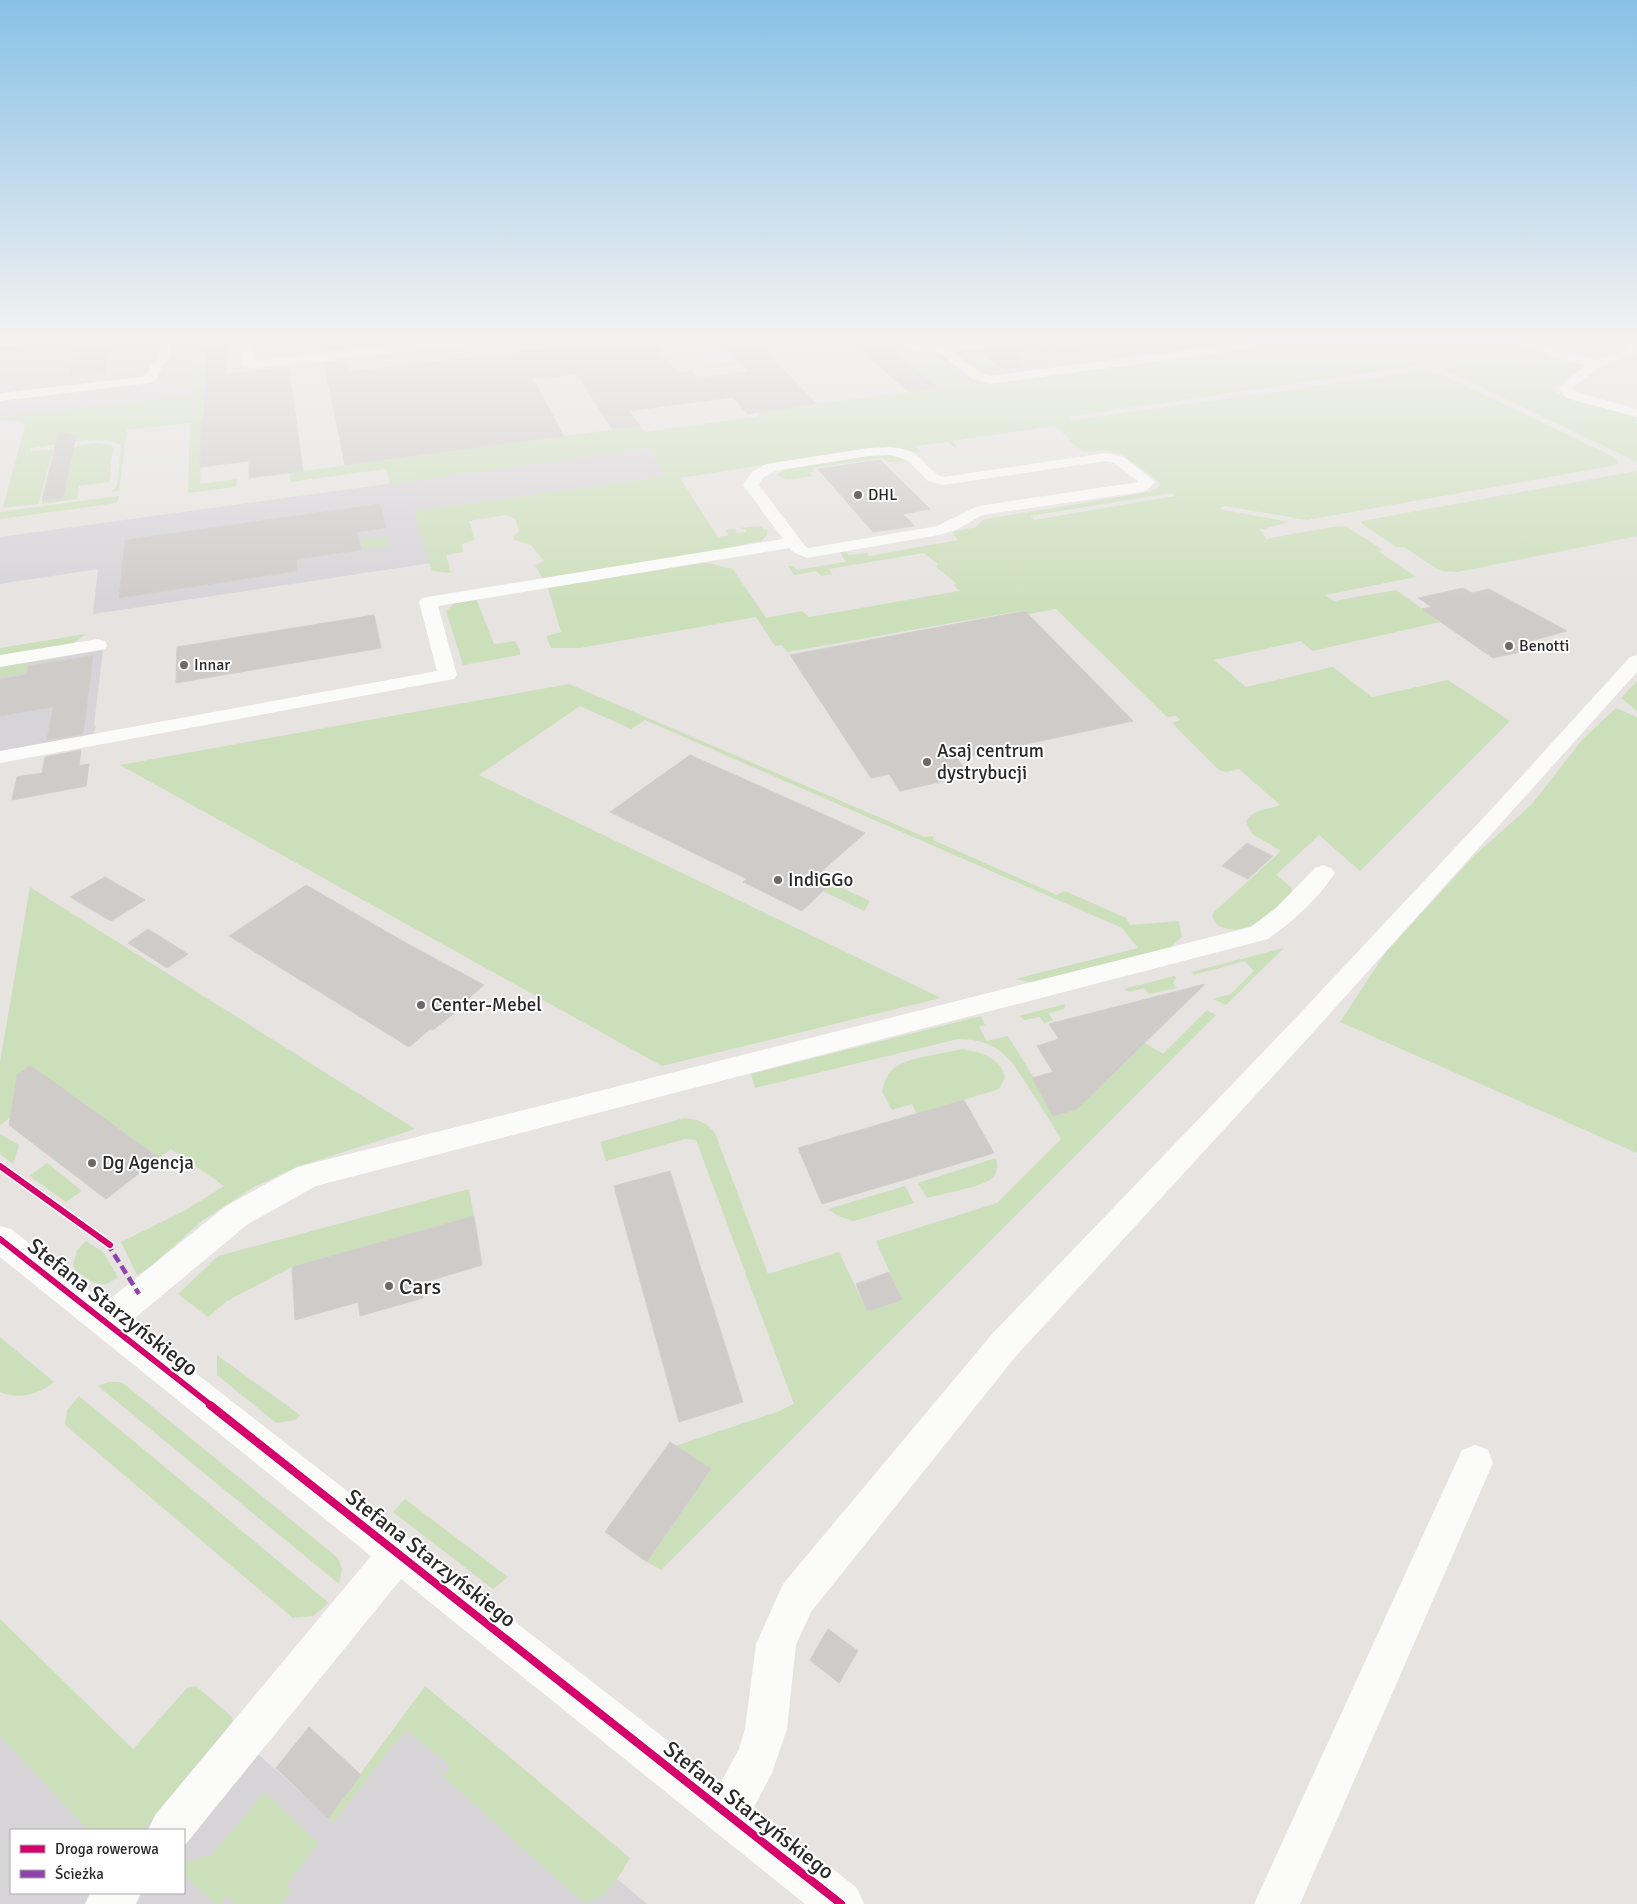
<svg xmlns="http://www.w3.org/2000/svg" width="1637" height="1904" viewBox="0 0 1637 1904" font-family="Signika,sans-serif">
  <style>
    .industrial { fill: #d6d4d7; fill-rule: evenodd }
    .green { fill: #ccdfbb; fill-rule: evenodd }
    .building { fill: #cecbc9; stroke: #d1cfcc }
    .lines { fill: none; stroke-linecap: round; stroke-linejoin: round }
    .minor { fill: #fbfbfa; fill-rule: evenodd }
    .quiet { stroke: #8e44ad; stroke-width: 4.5; stroke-dasharray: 9 4.5; stroke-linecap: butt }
    .cycleway-far1-casing { stroke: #fff; stroke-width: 9 }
    .cycleway-casing { stroke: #fff; stroke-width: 11 }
    .cycleway-far1 { stroke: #d6006c; stroke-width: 6 }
    .cycleway { stroke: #d6006c; stroke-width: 8 }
    .poi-dot { fill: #6b6a69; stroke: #fff; stroke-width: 2 }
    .labels { text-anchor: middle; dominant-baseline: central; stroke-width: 4; stroke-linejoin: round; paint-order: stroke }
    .far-poi-label { font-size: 16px; fill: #292929; stroke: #fff; text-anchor: start }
    .poi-label { font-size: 19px; fill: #292929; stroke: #fff; text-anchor: start }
    .near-poi-label { font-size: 22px; fill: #292929; stroke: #fff; text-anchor: start }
    .near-street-label { font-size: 22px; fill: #292929; stroke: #fff }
  </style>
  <rect width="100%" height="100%" fill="#e6e3e0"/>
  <g class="industrial">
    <polygon points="0,339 191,339 193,395 0,417"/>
    <polygon points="253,339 338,339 254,346"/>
    <polygon points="360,339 448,339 362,348"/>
    <polygon points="885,339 1336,339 948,391"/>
    <polygon points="650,448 663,472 663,475 660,477 414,511 431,563 93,614 98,569 0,584 0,537"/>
    <polygon points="103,650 94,724 96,727 93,735 0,752 0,667"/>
    <path d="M 0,1632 L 126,1757 L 208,1709 L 328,1817 L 412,1706 L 647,1904 L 0,1904 ZM 11,1830 L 184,1830 L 184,1893 L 11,1893 Z"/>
  </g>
  <g class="green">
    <path d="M 191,339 L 205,339 L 205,352 L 239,350 L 241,361 L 239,362 L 205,367 L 205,428 L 201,442 L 200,484 L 237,479 L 236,487 L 188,493 L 190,423 L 127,430 L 119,491 L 111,492 L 117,486 L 121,446 C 107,433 51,446 31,448 L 31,451 L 55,450 L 57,455 L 51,456 L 39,504 L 0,508 L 3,507 L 25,426 L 22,422 L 0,420 L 0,417 L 193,395 Z"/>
    <path d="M 882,339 L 895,339 L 914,354 L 932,352 L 971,384 L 1259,346 L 1247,339 L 1511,339 L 1554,356 L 1582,364 L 1584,367 L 1554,387 L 1553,389 C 1564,402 1618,410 1637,415 L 1637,462 L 1443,369 L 1456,367 L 1433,357 L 1433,361 L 1428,364 L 1067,417 L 1074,420 L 1423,371 L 1443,375 L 1614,457 L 1618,462 L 1617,465 L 1307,520 L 1224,506 L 1219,509 L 1289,522 L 1260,530 L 1266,539 L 1331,527 L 1346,526 L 1383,550 L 1378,551 L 1416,577 L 1325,595 L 1334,601 L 1396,590 L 1440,622 L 1312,651 L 1301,641 L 1214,660 L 1246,687 L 1333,667 L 1372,697 L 1448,680 L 1510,721 L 1360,871 L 1319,835 L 1276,875 L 1292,888 L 1291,896 C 1269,913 1246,940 1217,925 L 1212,916 L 1214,912 L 1281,851 L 1252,834 L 1246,822 C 1252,809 1268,810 1280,805 L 1239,769 L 1226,772 L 1219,770 L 1172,723 L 1180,720 L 1176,716 L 1167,717 L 1056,609 L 1028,614 L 1025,610 L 787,652 L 782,645 L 775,646 L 756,617 L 580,648 L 551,648 L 546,636 L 561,632 L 548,588 L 703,563 C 714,562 725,569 732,568 L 766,618 L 802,611 L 809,617 L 959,591 L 954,585 L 956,583 L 936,567 L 938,564 L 924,553 L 829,569 L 832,574 L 822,576 L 816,571 L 794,575 L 788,566 L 793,566 L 797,570 L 846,562 L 840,552 L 841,550 L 844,550 L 849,555 L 867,553 L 869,556 L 958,540 L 952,532 L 976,527 L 983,520 L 987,519 L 1149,492 L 1158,488 L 1160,485 L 1157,480 L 1121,454 L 1103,450 L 1083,452 L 1068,440 L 1069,438 L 1054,426 L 952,441 L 957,447 L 954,447 L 948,442 L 916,446 L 921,453 L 872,448 L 680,478 L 718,537 L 729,535 L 725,530 L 735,529 L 737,533 L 746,532 L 744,529 L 738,528 L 758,526 L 767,530 L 767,535 L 761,541 L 714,551 L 542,578 L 535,565 L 544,561 L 531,545 L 515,540 L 513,536 L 519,532 L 516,519 L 505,515 L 469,521 L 475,540 L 462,544 L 463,552 L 446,555 L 451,573 L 432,571 L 414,511 L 660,477 L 663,475 L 663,472 L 650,448 L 390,484 L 386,469 L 290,482 L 289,473 L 640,426 L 645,432 L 760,416 L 757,412 L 937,388 L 888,347 L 890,346 ZM 1171,493 L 1175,496 L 1034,520 L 1030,516 Z"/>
    <polygon points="1049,339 1085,339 1093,344 1011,354 995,350 989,346"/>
    <polygon points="980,348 992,356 987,358 1003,369 984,374 960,355 961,351"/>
    <polygon points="803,352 808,356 706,369 701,365"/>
    <polygon points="97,443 111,445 113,448 109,482 79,486 77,499 42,504 42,500 63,498 72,455 71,449 80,445"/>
    <polygon points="879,454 887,454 904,459 905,462 888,462 883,458 812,468 814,472 810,473 813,476 786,480 777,475 783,469"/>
    <polygon points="1637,471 1637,536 1458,572 1443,571 1435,568 1404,547 1396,547 1361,523 1362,521"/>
    <polygon points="119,496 117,503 0,519 0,512"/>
    <polygon points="386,536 389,546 363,549 361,540"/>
    <polygon points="476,599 494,644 515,641 520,650 520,655 463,665 446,611 455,603"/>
    <polygon points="86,634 72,644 0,659 0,648"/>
    <polygon points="28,662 26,673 0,677 0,667"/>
    <polygon points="1637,681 1637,711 1621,698"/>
    <polygon points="569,684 925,837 934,836 933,840 1057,895 1065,891 1126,918 1130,925 1179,921 1182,937 1167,950 1034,983 1015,979 1138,948 1122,928 645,720 631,729 580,706 479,775 941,998 662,1066 120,765"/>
    <polygon points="1616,708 1637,717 1637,1153 1340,1022 1386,952 1474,856 1532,804 1582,740"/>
    <polygon points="816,876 870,901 864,911 823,891 828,886 813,879"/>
    <polygon points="30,887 415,1129 297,1167 254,1187 202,1221 148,1269 137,1275 121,1242 186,1210 224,1186 171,1149 159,1158 30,1066 17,1075 10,1118 0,1125 0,1062"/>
    <polygon points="1284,948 1226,1005 1213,999 1231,994 1254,971 1245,961 1194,975 1191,972"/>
    <polygon points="1174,976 1176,978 1173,983 1177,988 1149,994 1144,988 1129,992 1124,989"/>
    <polygon points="1065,1004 1064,1009 1049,1013 1053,1020 1044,1023 1040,1017 1025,1020 1019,1016"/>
    <path d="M 1207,1010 L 1216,1015 L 661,1570 L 647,1562 L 711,1470 L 675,1446 L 777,1412 L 794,1404 L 696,1140 L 685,1139 L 606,1161 L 600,1142 L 684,1118 C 697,1119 707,1122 715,1133 L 768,1274 L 839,1252 L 867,1311 L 902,1300 L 876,1241 L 997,1203 L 1061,1139 C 1052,1124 1042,1108 1032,1093 C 1012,1060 1000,1039 958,1039 L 755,1088 L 751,1074 L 981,1016 L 985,1025 L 979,1027 L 987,1041 L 1008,1036 L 1034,1078 L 1032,1078 L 1054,1115 L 1077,1109 L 1145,1043 L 1163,1054 Z"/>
    <path d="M 962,1049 C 980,1052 1000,1057 1005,1077 L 999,1089 L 917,1114 L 912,1104 L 892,1110 L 882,1091 C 884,1083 887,1075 893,1069 C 907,1057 943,1054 962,1049 Z"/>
    <polygon points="0,1134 19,1145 13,1164 0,1154"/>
    <path d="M 996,1158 C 999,1166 997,1175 990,1180 C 979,1187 942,1194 927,1198 L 918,1183 Z"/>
    <polygon points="47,1163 82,1191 66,1202 30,1176"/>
    <polygon points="905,1186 914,1203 854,1221 838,1216 828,1209"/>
    <polygon points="469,1189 474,1216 292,1267 227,1301 208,1317 178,1294 218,1256"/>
    <path d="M 86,1241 L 103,1252 L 118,1277 C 99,1292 92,1281 75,1270 L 73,1266 L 77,1250 Z"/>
    <path d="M 0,1337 L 54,1382 C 39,1394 19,1400 0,1392 Z"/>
    <polygon points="217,1355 300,1415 296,1420 276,1423 217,1375"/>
    <polygon points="108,1382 118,1382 124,1384 338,1558 342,1569 339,1584 98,1386"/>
    <polygon points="79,1396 329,1603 313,1616 293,1618 65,1425 67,1410"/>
    <polygon points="405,1499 508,1577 493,1589 393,1512"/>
    <polygon points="0,1619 133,1749 187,1688 196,1686 232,1717 233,1721 143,1830 88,1830 0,1736"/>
    <path d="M 425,1686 L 630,1858 C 620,1874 606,1904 582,1902 L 443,1776 L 450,1765 L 405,1730 L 334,1822 L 328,1818 Z"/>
    <polygon points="265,1792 318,1843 286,1885 292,1891 282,1904 236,1904 226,1895 220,1904 216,1904 184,1876 184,1862 211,1855"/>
  </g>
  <g class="building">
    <polygon points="206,339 226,339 227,374 289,367 303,471 249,478 249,461 200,467 201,421 204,421"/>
    <polygon points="555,339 588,339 593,347 640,341 647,348 656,347 677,373 693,371 698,378 748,372 722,342 753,339 817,404 747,414 733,397 629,411 640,426 612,429 577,374 533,379 564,436 345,465 324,362 346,360 349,372 560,347"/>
    <polygon points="848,339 879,339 938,388 909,392"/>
    <polygon points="110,342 105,372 69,376 75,347"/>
    <polygon points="342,343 344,349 322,351 321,345"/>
    <polygon points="1018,347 1019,367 1003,369 978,351"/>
    <polygon points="59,432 76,436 63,498 42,500"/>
    <polygon points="880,460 930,509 903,514 915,526 873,532 818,469"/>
    <polygon points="380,504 386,528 357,532 361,550 296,559 297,571 119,598 125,540"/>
    <polygon points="1463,588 1472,593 1489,589 1567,631 1516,645 1525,651 1493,658 1422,609 1432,607 1418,598"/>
    <polygon points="1025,611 1133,721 957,759 970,775 900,791 889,774 871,778 790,655"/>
    <polygon points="374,615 381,648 176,683 177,647"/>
    <polygon points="93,656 83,734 47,740 53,707 0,716 0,679 26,675 28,666"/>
    <polygon points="81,750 79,766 89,764 86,786 12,800 17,777 42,773 45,757"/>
    <polygon points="690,755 865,833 813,879 828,886 802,911 743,882 747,879 610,812"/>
    <polygon points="1247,843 1273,856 1248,879 1222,866"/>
    <polygon points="105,877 145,900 111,921 70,897"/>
    <polygon points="306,885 406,943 484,985 464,1002 466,1004 433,1030 430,1029 409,1047 229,936"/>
    <polygon points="148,929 188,954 167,968 128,943"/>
    <polygon points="1205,984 1077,1109 1053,1116 1032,1078 1053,1072 1037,1046 1059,1039 1049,1024"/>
    <polygon points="30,1066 54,1082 159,1158 106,1199 9,1125 17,1075"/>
    <polygon points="964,1100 994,1153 822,1204 798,1148"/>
    <polygon points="670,1171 743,1402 679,1422 614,1186"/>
    <polygon points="474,1216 482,1265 422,1283 423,1298 360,1316 358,1302 295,1320 292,1267"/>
    <polygon points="889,1272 902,1300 867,1311 856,1284"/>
    <polygon points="670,1442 711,1469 647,1562 605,1532"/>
    <polygon points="828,1629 858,1651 839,1683 810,1660"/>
    <polygon points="309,1727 361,1775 328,1818 276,1768"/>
  </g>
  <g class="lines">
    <g class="minor">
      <polygon points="0,339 45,339 39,343 0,347"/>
      <polygon points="159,339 171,339 170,358 162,366 157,379 150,383 0,401 0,393 142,377 147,374 150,365 158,357"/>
      <polygon points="240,339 252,339 254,361 447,339 484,339 478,343 248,369 242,365"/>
      <polygon points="895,339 908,339 915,345 942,346 1003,339 1038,339 1032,343 953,352 981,373 990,376 1239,343 1235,339 1250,339 1255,343 1252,348 1248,349 989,384 973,379 939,353 908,351"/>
      <polygon points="1514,339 1530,339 1565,353 1596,360 1627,349 1630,339 1637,339 1636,354 1598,368 1572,388 1576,392 1637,409 1637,417 1566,398 1559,388 1586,365 1557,359 1516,342"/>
      <path d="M 891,447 C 925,450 920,466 943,477 L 1106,453 L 1124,457 L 1155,482 L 1147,490 L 1142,492 L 982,515 L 958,529 L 939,535 L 807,558 L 793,552 L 790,548 L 438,606 L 457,675 L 454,679 L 0,763 L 0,751 L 437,671 L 419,602 L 422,598 L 783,539 L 743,485 L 752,472 L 766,464 L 869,448 ZM 891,455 L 907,460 L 928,481 L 943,485 L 1106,461 L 1114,463 L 1139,482 L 978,506 L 937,526 L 809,548 L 805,546 L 759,485 L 763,478 L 775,471 L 869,456 Z"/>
      <polygon points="98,639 105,641 107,645 105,649 0,667 0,655"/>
      <path d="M 1637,655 L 1637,672 L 1308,1038 L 1016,1356 L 811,1612 L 796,1645 L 787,1729 L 772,1773 L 754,1807 L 857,1888 L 864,1904 L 805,1904 L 401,1579 L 185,1845 L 184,1846 L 184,1830 L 148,1830 L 155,1815 L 371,1556 L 0,1257 L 0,1226 L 11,1229 L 105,1303 L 226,1206 L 297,1167 L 1251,927 L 1277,907 L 1315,868 L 1323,865 L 1331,868 L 1335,873 C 1318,899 1292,922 1268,939 L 316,1186 L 248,1224 L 130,1322 L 721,1782 L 739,1749 L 745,1729 L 756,1644 L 783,1584 L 992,1334 L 1290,1024 L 1499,801 L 1630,657 Z"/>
      <polygon points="1475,1445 1488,1450 1493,1463 1300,1904 1254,1904 1462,1450"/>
      <polygon points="90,1893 141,1893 136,1904 85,1904"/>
    </g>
    <polyline class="quiet" points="107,1243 139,1294"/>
    <g class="cycleway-far1-casing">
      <g id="cycleway-far1">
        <polyline points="0,1166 110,1245"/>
        <polyline points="0,1239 212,1406"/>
      </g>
    </g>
    <g class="cycleway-casing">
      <polyline id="cycleway" points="210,1405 841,1904"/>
    </g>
    <use href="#cycleway-far1" class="cycleway-far1"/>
    <use href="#cycleway" class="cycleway"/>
  </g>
  <linearGradient id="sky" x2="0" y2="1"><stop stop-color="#88c1e6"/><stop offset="0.56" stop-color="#f4f2f1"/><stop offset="1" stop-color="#f4f2f1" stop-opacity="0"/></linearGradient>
  <rect width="1637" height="605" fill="url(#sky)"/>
  <g class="poi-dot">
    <circle cx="858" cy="495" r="5"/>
    <circle cx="1509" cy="646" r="5"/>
    <circle cx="184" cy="665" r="5"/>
    <circle cx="927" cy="762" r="5"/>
    <circle cx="778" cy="880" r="5"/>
    <circle cx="421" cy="1005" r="5"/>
    <circle cx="92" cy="1163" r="5"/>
    <circle cx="389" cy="1286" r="5"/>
  </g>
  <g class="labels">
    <g class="far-poi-label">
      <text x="868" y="495">DHL</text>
      <text x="1519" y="646">Benotti</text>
      <text x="194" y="665">Innar</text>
    </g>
    <g class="poi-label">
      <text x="937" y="751">Asaj centrum<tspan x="937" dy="22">dystrybucji</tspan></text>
      <text x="788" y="880">IndiGGo</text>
      <text x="431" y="1005">Center-Mebel</text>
      <text x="102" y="1163">Dg Agencja</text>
    </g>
    <g class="near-poi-label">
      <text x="399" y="1286">Cars</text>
    </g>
    <g class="near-street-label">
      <text transform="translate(113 1307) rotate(38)">Stefana Starzyńskiego</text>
      <text transform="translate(431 1558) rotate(38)">Stefana Starzyńskiego</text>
      <text transform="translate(749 1810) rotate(38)">Stefana Starzyńskiego</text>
    </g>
  </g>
  <rect x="10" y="1829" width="175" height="65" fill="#ffffff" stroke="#a9a9a9"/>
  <rect x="20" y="1845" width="25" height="8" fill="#d6006c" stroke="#a9a9a9"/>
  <text x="55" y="1854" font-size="15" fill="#292929">Droga rowerowa</text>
  <rect x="20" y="1870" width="25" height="8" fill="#8e44ad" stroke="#a9a9a9"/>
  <text x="55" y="1879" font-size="15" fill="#292929">Ścieżka</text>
</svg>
